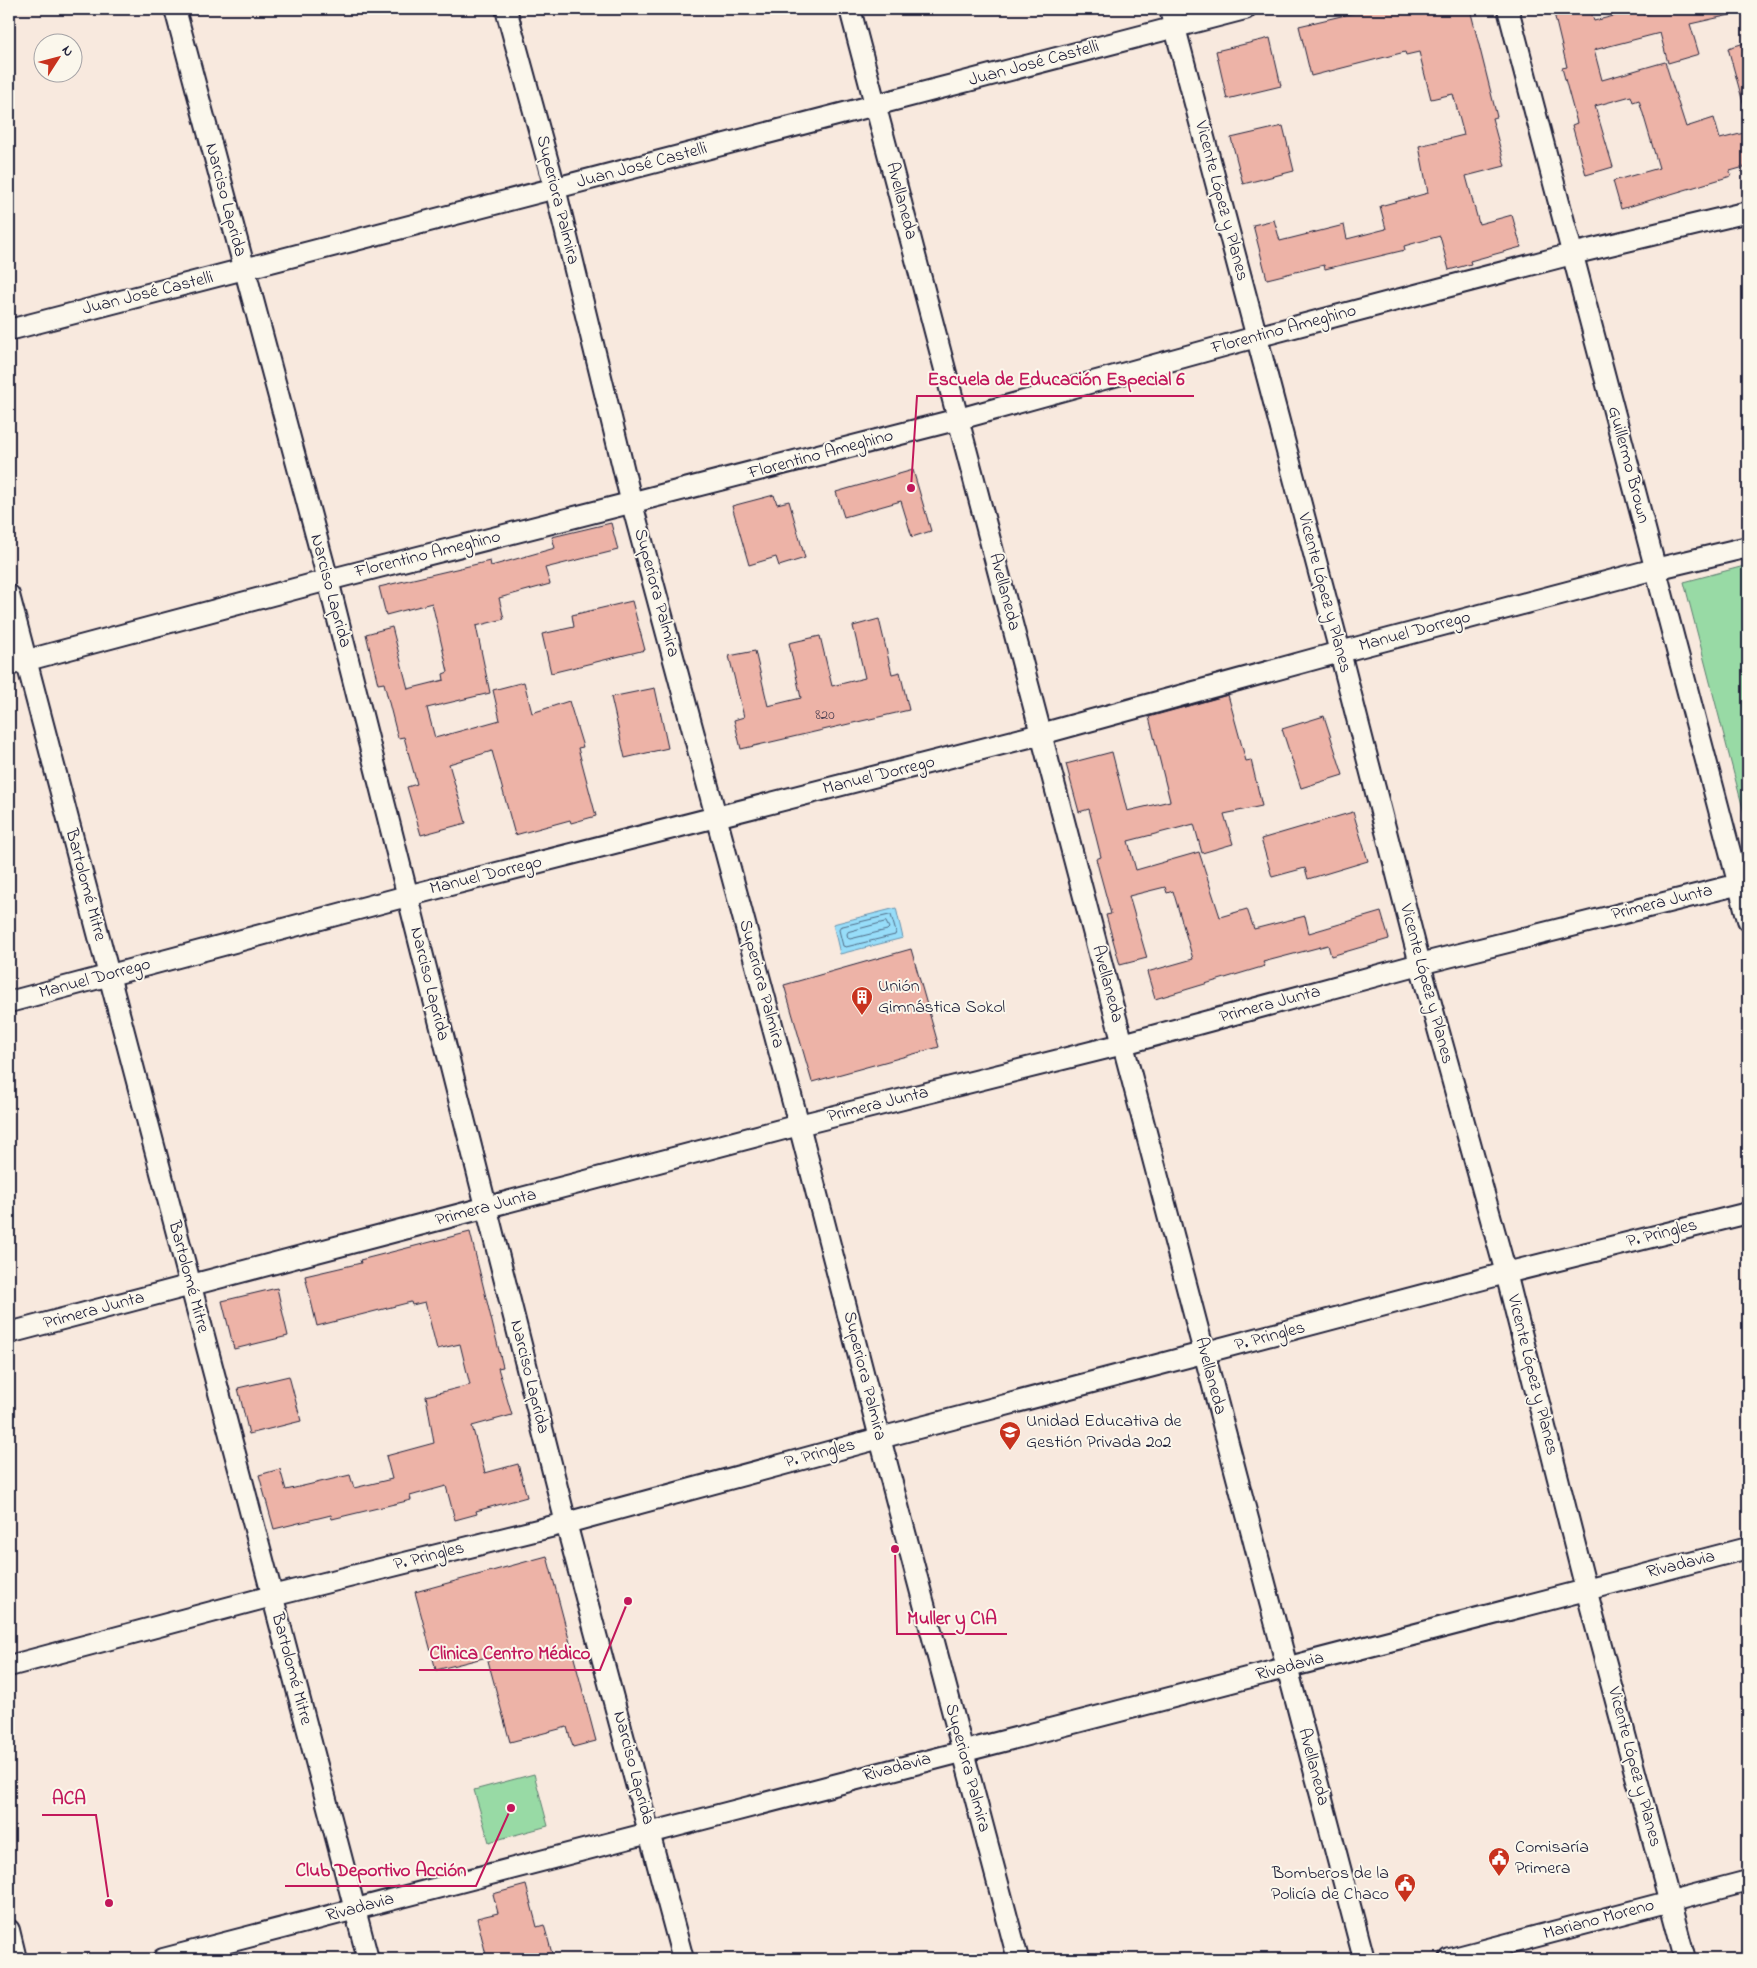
<svg xmlns="http://www.w3.org/2000/svg" width="1757" height="1968" viewBox="0 0 1757 1968" font-family="'Indie Flower',sans-serif">
  <style>
    .green { fill: #98daa5; stroke: #5d7e70 }
    .water { fill: #97ddf9; stroke: #6892ad }
    .lines { fill: none; stroke-linecap: round; stroke-linejoin: round }
    .shore { stroke: #516d87; stroke-width: 1 }
    .building { fill: #edb3a7; stroke: #22223b }
    .minor-casing { stroke: #22223b; stroke-width: 24 }
    .minor { stroke: #fbf7ec; stroke-width: 20 }
    .labels { text-anchor: middle; dominant-baseline: central; stroke-width: 4; stroke-linejoin: round; paint-order: stroke }
    .number-label { font-size: 15px; fill: #554656 }
    .street-label { font-size: 18px; fill: #22223b; stroke: #fbf7ec }
    .poi-label { font-size: 18px; fill: #22223b; stroke: #fbf7ec; text-anchor: start }
    .leader { fill: none; stroke: #c2185b; stroke-width: 2 }
    .callout-dot { fill: #c2185b; stroke: #fbf7ec; stroke-width: 2 }
    .callout-label { font-size: 19px; text-anchor: middle; font-weight: bold; fill: #c2185b; stroke: #fbf7ec; stroke-width: 4; stroke-linejoin: round; paint-order: stroke }
  </style>
  <rect width="100%" height="100%" fill="#f8e9de"/>
  <filter id="ink" filterUnits="userSpaceOnUse"><feTurbulence type="fractalNoise" baseFrequency=".02" numOctaves="2"/><feDisplacementMap in="SourceGraphic" scale="10" xChannelSelector="R" yChannelSelector="G"/><feConvolveMatrix kernelMatrix="1 2 1 2 8 2 1 2 1" color-interpolation-filters="sRGB"/></filter>
  <g filter="url(#ink)">
    <g class="green">
      <polygon points="1748,565 1748,828 1684,582"/>
      <polygon points="534,1774 548,1826 489,1842 474,1790"/>
    </g>
    <polygon class="water" points="896,908 903,938 840,954 833,924"/>
    <g class="lines">
      <g class="shore">
        <polygon points="891,915 896,932 895,935 846,947 843,946 839,930 840,927"/>
        <polygon points="886,922 889,928 887,930 850,939 848,938 847,934 848,932"/>
      </g>
    </g>
    <g class="building">
      <polygon points="1353,9 1470,9 1497,117 1492,118 1505,166 1466,176 1479,224 1512,215 1521,247 1470,261 1471,264 1449,270 1440,236 1404,246 1405,250 1325,269 1324,265 1267,279 1253,225 1274,220 1280,241 1344,225 1347,239 1386,229 1380,206 1428,193 1419,146 1464,135 1453,94 1431,99 1419,52 1406,55 1405,52 1311,76 1299,26 1354,13"/>
      <polygon points="1553,9 1590,9 1594,21 1641,9 1643,15 1664,9 1729,9 1730,15 1690,24 1699,54 1668,63 1660,33 1594,50 1602,80 1665,62 1686,127 1714,118 1720,139 1748,132 1748,166 1730,171 1731,176 1621,209 1613,181 1659,168 1639,100 1633,102 1631,96 1595,106 1613,167 1586,175 1572,125 1577,123 1562,68 1567,67"/>
      <polygon points="1270,38 1281,86 1227,99 1216,51"/>
      <polygon points="1748,42 1748,105 1744,106 1728,48"/>
      <polygon points="1283,126 1294,171 1243,184 1231,138"/>
      <polygon points="913,470 931,531 912,537 901,501 844,517 836,492"/>
      <polygon points="774,495 777,504 789,501 805,558 779,566 776,557 749,565 732,506"/>
      <polygon points="611,523 618,550 545,568 550,584 499,598 504,619 476,626 490,693 427,708 435,738 500,720 493,690 524,682 532,713 569,701 583,747 578,748 596,816 571,823 570,820 515,835 492,751 449,764 466,823 421,835 407,787 417,784 404,737 398,738 384,683 378,684 366,634 392,627 408,689 444,680 443,674 448,672 432,603 386,615 379,587 490,561 491,566 555,548 552,537"/>
      <polygon points="632,601 645,650 551,673 542,634 574,627 572,615"/>
      <polygon points="879,619 892,674 900,672 909,710 741,749 734,720 744,717 729,656 755,651 768,706 801,698 789,643 820,636 832,686 865,678 853,626"/>
      <polygon points="655,688 668,748 625,758 611,697"/>
      <polygon points="1228,695 1246,761 1251,760 1262,806 1224,814 1233,844 1202,853 1194,824 1128,841 1136,870 1199,852 1220,917 1247,909 1254,929 1305,916 1309,933 1381,912 1389,939 1331,956 1328,945 1263,962 1265,966 1155,999 1147,972 1193,959 1173,891 1167,893 1165,887 1129,896 1147,958 1120,965 1106,915 1111,914 1096,859 1101,857 1089,809 1079,812 1066,764 1112,752 1127,811 1170,801 1149,717"/>
      <polygon points="1324,716 1343,775 1301,788 1282,729"/>
      <polygon points="1353,812 1368,861 1308,879 1305,868 1272,877 1261,839"/>
      <polygon points="911,949 939,1047 812,1082 784,985"/>
      <polygon points="470,1232 503,1367 498,1368 512,1415 472,1426 485,1473 518,1464 527,1497 476,1511 477,1514 455,1520 446,1486 410,1496 411,1500 332,1519 331,1515 274,1529 259,1475 280,1469 286,1490 350,1475 354,1488 392,1479 386,1456 434,1443 426,1396 470,1385 460,1344 437,1349 425,1302 412,1305 411,1302 317,1326 305,1276 361,1263 360,1260"/>
      <polygon points="277,1288 288,1336 234,1349 222,1301"/>
      <polygon points="289,1376 301,1421 249,1434 238,1388"/>
      <polygon points="547,1556 596,1741 573,1747 567,1727 510,1742 487,1657 436,1670 415,1592"/>
      <polygon points="526,1885 537,1927 544,1925 553,1957 543,1959 487,1959 477,1918 498,1913 493,1894"/>
    </g>
    <g class="lines">
      <g class="minor-casing">
        <g id="minor">
          <polyline points="175,9 328,580 566,1523 683,1959"/>
          <polyline points="506,9 555,188 632,504 799,1125 880,1438 1018,1959"/>
          <polyline points="850,9 1364,1959"/>
          <polyline points="1170,9 1340,652 1420,964 1506,1273 1586,1589 1685,1959"/>
          <polyline points="1508,9 1748,920"/>
          <polyline points="9,330 1245,9"/>
          <polyline points="9,595 368,1959"/>
          <polyline points="9,665 328,580 959,419 1256,337 1572,254 1748,212"/>
          <polyline points="9,1002 407,896 1041,734 1340,652 1655,569 1748,547"/>
          <polyline points="9,1333 799,1125 1123,1044 1420,964 1748,882"/>
          <polyline points="9,1666 272,1596 566,1523 880,1438 1506,1273 1748,1213"/>
          <polyline points="9,1930 16,1959"/>
          <polyline points="163,1959 1748,1548"/>
          <polyline points="1450,1959 1748,1881"/>
        </g>
      </g>
      <use href="#minor" class="minor"/>
    </g>
  </g>
  <defs>
    <g id="building-pin" transform="scale(1.125)"><path d="M0 17L-7.5 6A9.5 9.5 0 1 1 7.5 6Z" fill="#c8321e" stroke="#fbf7ec"/><path d="M-4-6H4V6H1V3H-1V6H-4ZM-2.5-4.3h1.7v1.8h-1.7ZM.8-4.3h1.7v1.8H.8ZM-2.5-1h1.7V.8h-1.7ZM.8-1h1.7V.8H.8Z" fill="#fff"/></g>
    <g id="university-pin" transform="scale(1.125)"><path d="M0 17L-7.5 6A9.5 9.5 0 1 1 7.5 6Z" fill="#c8321e" stroke="#fbf7ec"/><path d="M0-5L7-2L0 1L-7-2ZM-4 1L0 2.5L4 1V4Q0 6-4 4Z" fill="#fff"/></g>
    <g id="civic-pin" transform="scale(1.125)"><path d="M0 17L-7.5 6A9.5 9.5 0 1 1 7.5 6Z" fill="#c8321e" stroke="#fbf7ec"/><path d="M-.6-6.5H3V-4.5H.6V-3L4-1V1h2V6H-6V1h2V-1L-.6-3ZM-1.2 2.5V6h2.4V2.5Z" fill="#fff"/></g>
  </defs>
  <g fill-rule="evenodd">
    <use href="#building-pin" x="862" y="997"/>
    <use href="#university-pin" x="1010" y="1432"/>
    <use href="#civic-pin" x="1499" y="1858"/>
    <use href="#civic-pin" x="1405" y="1884"/>
  </g>
  <g class="labels">
    <g class="number-label">
      <text x="825" y="715">820</text>
    </g>
    <g class="street-label">
      <text transform="translate(1034 64) rotate(-15)">Juan José Castelli</text>
      <text transform="translate(642 166) rotate(-15)">Juan José Castelli</text>
      <text transform="translate(225 200) rotate(75)">Narciso Laprida</text>
      <text transform="translate(557 200) rotate(76)">Superiora Palmira</text>
      <text transform="translate(901 201) rotate(75)">Avellaneda</text>
      <text transform="translate(1221 201) rotate(75)">Vicente López y Planes</text>
      <text transform="translate(148 294) rotate(-14)">Juan José Castelli</text>
      <text transform="translate(1284 330) rotate(-15)">Florentino Ameghino</text>
      <text transform="translate(821 455) rotate(-15)">Florentino Ameghino</text>
      <text transform="translate(1628 465) rotate(75)">Guillermo Brown</text>
      <text transform="translate(428 555) rotate(-14)">Florentino Ameghino</text>
      <text transform="translate(330 591) rotate(75)">Narciso Laprida</text>
      <text transform="translate(1004 592) rotate(75)">Avellaneda</text>
      <text transform="translate(656 593) rotate(75)">Superiora Palmira</text>
      <text transform="translate(1324 593) rotate(75)">Vicente López y Planes</text>
      <text transform="translate(1415 632) rotate(-15)">Manuel Dorrego</text>
      <text transform="translate(879 776) rotate(-14)">Manuel Dorrego</text>
      <text transform="translate(486 876) rotate(-14)">Manuel Dorrego</text>
      <text transform="translate(85 885) rotate(75)">Bartolomé Mitre</text>
      <text transform="translate(1662 903) rotate(-14)">Primera Junta</text>
      <text transform="translate(95 979) rotate(-15)">Manuel Dorrego</text>
      <text transform="translate(429 984) rotate(76)">Narciso Laprida</text>
      <text transform="translate(761 984) rotate(75)">Superiora Palmira</text>
      <text transform="translate(1107 984) rotate(75)">Avellaneda</text>
      <text transform="translate(1426 984) rotate(75)">Vicente López y Planes</text>
      <text transform="translate(1270 1005) rotate(-15)">Primera Junta</text>
      <text transform="translate(878 1105) rotate(-14)">Primera Junta</text>
      <text transform="translate(486 1208) rotate(-15)">Primera Junta</text>
      <text transform="translate(1662 1234) rotate(-14)">P. Pringles</text>
      <text transform="translate(188 1277) rotate(75)">Bartolomé Mitre</text>
      <text transform="translate(94 1311) rotate(-15)">Primera Junta</text>
      <text transform="translate(1270 1337) rotate(-15)">P. Pringles</text>
      <text transform="translate(1532 1375) rotate(76)">Vicente López y Planes</text>
      <text transform="translate(864 1376) rotate(76)">Superiora Palmira</text>
      <text transform="translate(1210 1376) rotate(75)">Avellaneda</text>
      <text transform="translate(529 1377) rotate(76)">Narciso Laprida</text>
      <text transform="translate(820 1454) rotate(-15)">P. Pringles</text>
      <text transform="translate(429 1557) rotate(-14)">P. Pringles</text>
      <text transform="translate(1681 1565) rotate(-14)">Rivadavia</text>
      <text transform="translate(1290 1667) rotate(-15)">Rivadavia</text>
      <text transform="translate(291 1669) rotate(75)">Bartolomé Mitre</text>
      <text transform="translate(1313 1767) rotate(75)">Avellaneda</text>
      <text transform="translate(1634 1767) rotate(75)">Vicente López y Planes</text>
      <text transform="translate(633 1768) rotate(75)">Narciso Laprida</text>
      <text transform="translate(897 1768) rotate(-15)">Rivadavia</text>
      <text transform="translate(967 1768) rotate(75)">Superiora Palmira</text>
      <text transform="translate(360 1908) rotate(-15)">Rivadavia</text>
      <text transform="translate(1599 1920) rotate(-15)">Mariano Moreno</text>
    </g>
    <g class="poi-label">
      <text x="878" y="987">Unión<tspan x="878" dy="21">Gimnástica Sokol</tspan></text>
      <text x="1026" y="1422">Unidad Educativa de<tspan x="1026" dy="21">Gestión Privada 202</tspan></text>
      <text x="1515" y="1848">Comisaría<tspan x="1515" dy="21">Primera</tspan></text>
      <text x="1389" y="1874" text-anchor="end">Bomberos de la<tspan x="1389" dy="21">Policía de Chaco</tspan></text>
    </g>
  </g>
  <path class="leader" d="M911 488L917 396H1194M895 1549L897 1634H1007M628 1601L600 1670H419M109 1903L96 1815H42M511 1808L476 1886H285"/>
  <g class="callout-dot">
    <circle cx="911" cy="488" r="5"/>
    <circle cx="895" cy="1549" r="5"/>
    <circle cx="628" cy="1601" r="5"/>
    <circle cx="109" cy="1903" r="5"/>
    <circle cx="511" cy="1808" r="5"/>
  </g>
  <g class="callout-label">
    <text x="1056" y="385">Escuela de Educación Especial 6</text>
    <text x="952" y="1624">Muller y CIA</text>
    <text x="510" y="1659">Clinica Centro Médico</text>
    <text x="69" y="1804">ACA</text>
    <text x="381" y="1876">Club Deportivo Acción</text>
  </g>
  <rect width="1757" height="1968" fill="none" stroke="#fbf7ec" stroke-width="30"/>
  <rect x="15" y="15" width="1727" height="1938" fill="none" stroke="#22223b" stroke-width="2" filter="url(#ink)"/>
  <g transform="translate(58 58) rotate(54)"><circle r="24" fill="#fbf7ec" stroke="#a4a2a5"/>
  <path d="M0-4L9 19L0 12L-9 19Z" fill="#c8321e"/>
  <text y="-8" font-size="14" font-weight="bold" text-anchor="middle" fill="#22223b">N</text>
  </g>
</svg>
